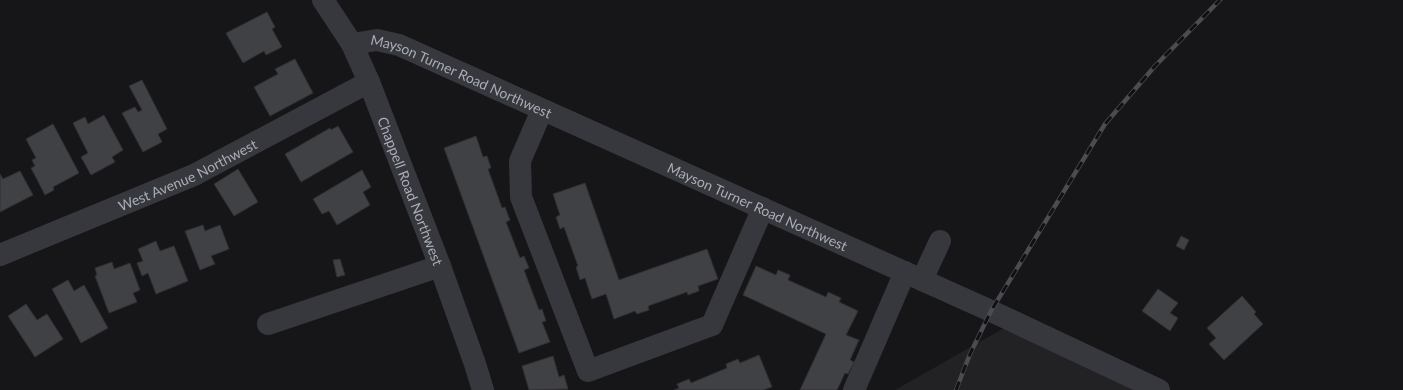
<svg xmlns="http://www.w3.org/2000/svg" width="1403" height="390" viewBox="0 0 1403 390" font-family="Lato,sans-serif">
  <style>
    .built { fill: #222225 }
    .building { fill: #404145; stroke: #303034 }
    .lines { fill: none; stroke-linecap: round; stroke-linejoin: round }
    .minor { stroke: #37383d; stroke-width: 22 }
    .rail-casing { stroke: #4a4c52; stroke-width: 4.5 }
    .rail { stroke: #111113; stroke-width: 3; stroke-dasharray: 9; stroke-linecap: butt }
    .labels { text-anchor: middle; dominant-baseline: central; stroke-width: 3.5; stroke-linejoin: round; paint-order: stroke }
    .street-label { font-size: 14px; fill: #a8adb8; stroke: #111113 }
  </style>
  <rect width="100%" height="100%" fill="#161618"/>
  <polygon class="built" points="1013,323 1151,390 895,390"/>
  <g class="building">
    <polygon points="267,12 275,27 272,29 282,47 266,55 264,51 243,63 226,33"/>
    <polygon points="295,59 313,93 270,116 254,87 278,74 275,69"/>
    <polygon points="142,80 167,129 158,134 162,142 143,152 122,113 135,107 138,112 142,110 129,86"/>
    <polygon points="104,115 123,150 112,157 115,162 91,175 81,157 88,153 73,123 85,117 88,124"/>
    <polygon points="53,124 79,173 53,187 54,190 45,195 31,168 35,166 32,160 36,158 26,139"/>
    <polygon points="338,126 353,152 301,182 285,154 330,128 331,130"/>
    <polygon points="476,136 483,157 487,156 491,168 488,169 502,208 505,207 510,220 506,222 520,258 524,256 529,268 524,270 539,310 542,309 546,321 542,322 550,342 519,353 444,148"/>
    <polygon points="238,169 258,202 234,216 214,184"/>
    <polygon points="362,170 371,187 363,192 370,205 337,225 329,211 322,214 313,199"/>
    <polygon points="20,171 33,195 0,212 0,174 3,179"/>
    <polygon points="585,183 619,280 707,249 718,279 698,286 699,291 688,295 687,292 648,306 649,310 637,314 635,311 614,319 606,294 592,299 585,278 580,280 576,267 578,266 564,227 560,229 556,217 560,215 553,194"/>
    <polygon points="203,225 205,231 220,225 229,249 211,256 215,264 200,270 185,231"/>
    <polygon points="1181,236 1189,240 1184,250 1176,246"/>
    <polygon points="156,241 160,251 174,246 188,281 156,294 148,273 142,276 137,263 143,261 138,249"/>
    <polygon points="340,259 345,275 337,277 333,260"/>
    <polygon points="112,262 114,269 130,263 140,290 133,293 137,302 109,313 95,276 97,275 95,268"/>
    <polygon points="756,266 776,275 778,270 790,275 788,280 826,297 828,292 841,298 839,302 858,311 846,335 859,340 850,360 854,362 848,374 845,373 837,390 800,390 826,334 743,295"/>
    <polygon points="68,280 74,291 84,285 108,328 81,343 52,289"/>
    <polygon points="1158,289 1178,303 1170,313 1178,318 1170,331 1142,311"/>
    <polygon points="1242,296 1256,312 1254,314 1263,324 1224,360 1209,344 1216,338 1207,328"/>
    <polygon points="26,304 37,320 47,314 63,339 35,357 8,316"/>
    <polygon points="759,355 772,387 763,390 674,390 679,388 677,384 689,379 691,383 727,368 726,364 738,359 740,363"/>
    <polygon points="553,356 559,377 564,375 568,389 529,390 522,366"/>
  </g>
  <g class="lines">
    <g class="minor">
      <path id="s1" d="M 323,0 L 352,44 L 369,82 L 440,266 L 475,364 L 483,390"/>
      <path id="s2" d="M 352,44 L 377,40 L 399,45 L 991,311 L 1159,390"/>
      <polyline points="542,110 520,161 521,197 588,371 712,325 763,208"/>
      <path id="s3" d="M 0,255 L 194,175 L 369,82"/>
      <polyline points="922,280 940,241"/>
      <polyline points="268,324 440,266"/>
      <polyline points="854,390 905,272"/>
    </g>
    <g class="rail-casing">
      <polyline id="rail" points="956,390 970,354 991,311 1105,124 1155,66 1220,0"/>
    </g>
    <use href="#rail" class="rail"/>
  </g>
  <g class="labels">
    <g class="street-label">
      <text stroke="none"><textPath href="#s2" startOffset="117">Mayson Turner Road Northwest</textPath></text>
      <text stroke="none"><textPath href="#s3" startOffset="204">West Avenue Northwest</textPath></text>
      <text stroke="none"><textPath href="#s1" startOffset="211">Chappell Road Northwest</textPath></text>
      <text stroke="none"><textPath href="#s2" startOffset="441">Mayson Turner Road Northwest</textPath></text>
    </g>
  </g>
</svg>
